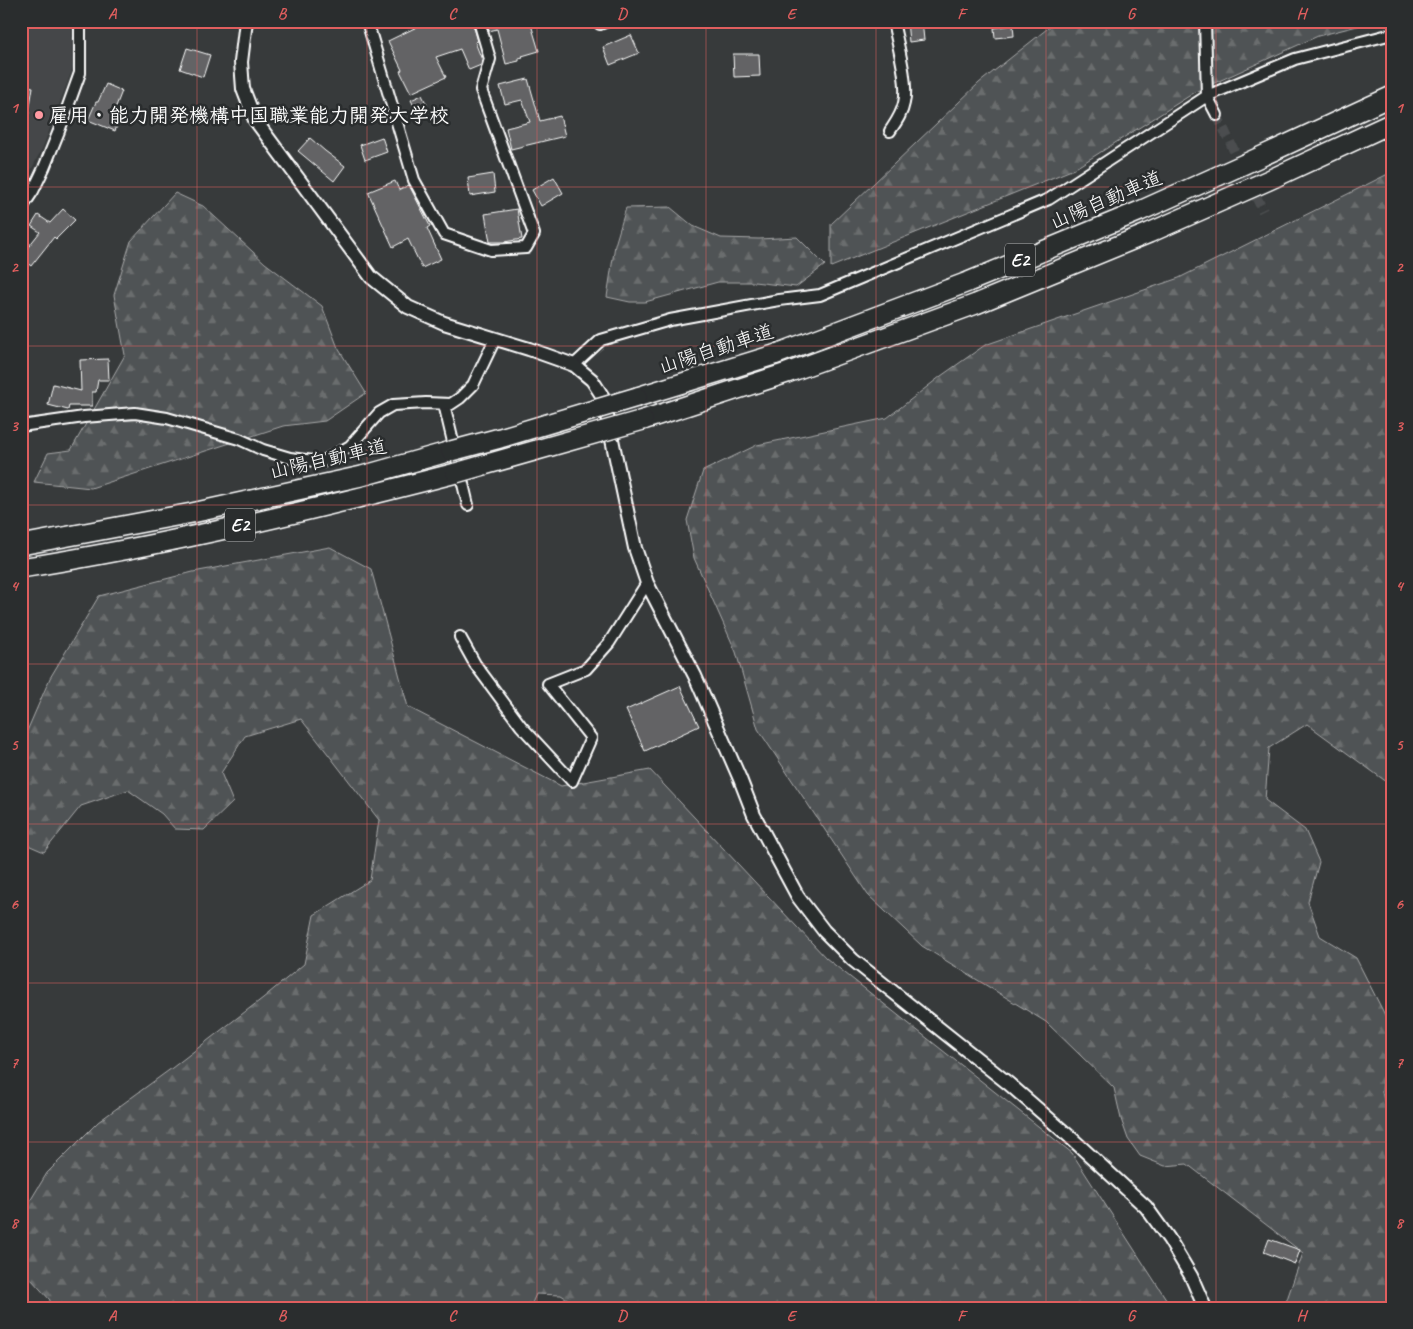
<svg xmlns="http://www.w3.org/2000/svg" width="1413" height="1329" viewBox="0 0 1413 1329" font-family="Caveat,'Klee One',sans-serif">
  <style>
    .built { fill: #444748 }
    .forest { fill: url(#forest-firs); stroke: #a8a9aa }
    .building { fill: #636465; stroke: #fff }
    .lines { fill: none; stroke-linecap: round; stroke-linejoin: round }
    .minor-tunnel { stroke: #4b4e4f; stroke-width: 10; stroke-dasharray: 10 5; stroke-linecap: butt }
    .minor-casing { stroke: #fff; stroke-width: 14 }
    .tertiary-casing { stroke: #fff; stroke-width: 16 }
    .motorway-casing { stroke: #fff; stroke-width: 22 }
    .minor { stroke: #2a2d2e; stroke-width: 10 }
    .tertiary { stroke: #2a2d2e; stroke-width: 12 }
    .motorway { stroke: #2a2d2e; stroke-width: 19 }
    .motorway-bridge-casing { stroke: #fff; stroke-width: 22; stroke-linecap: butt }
    .motorway-bridge { stroke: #2a2d2e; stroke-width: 19 }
    .grid { fill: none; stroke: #e05e5e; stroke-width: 1; stroke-opacity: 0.55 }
    .poi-dot { fill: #ff9aa2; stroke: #2a2d2e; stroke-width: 2 }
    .labels { text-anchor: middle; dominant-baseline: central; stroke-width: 5; stroke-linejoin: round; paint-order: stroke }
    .shield { fill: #2a2d2e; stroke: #bfc0c0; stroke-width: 1 }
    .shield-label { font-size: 19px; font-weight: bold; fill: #fff }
    .poi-label { font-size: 20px; font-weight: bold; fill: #fff; stroke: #2a2d2e; text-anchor: start }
    .street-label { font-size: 20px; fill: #fff; stroke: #2a2d2e }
    .neatline { fill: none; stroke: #e05e5e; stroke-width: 2 }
    .grid-label { font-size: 16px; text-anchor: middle; font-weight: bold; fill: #e05e5e }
  </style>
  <defs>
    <pattern id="forest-firs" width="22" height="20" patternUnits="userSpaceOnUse" patternTransform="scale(1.25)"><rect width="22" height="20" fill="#505354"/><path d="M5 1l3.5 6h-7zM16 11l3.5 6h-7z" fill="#6a6d6e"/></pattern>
  </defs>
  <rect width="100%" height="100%" fill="#373a3b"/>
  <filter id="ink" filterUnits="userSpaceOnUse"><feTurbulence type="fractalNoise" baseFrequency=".02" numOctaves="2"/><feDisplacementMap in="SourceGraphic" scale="10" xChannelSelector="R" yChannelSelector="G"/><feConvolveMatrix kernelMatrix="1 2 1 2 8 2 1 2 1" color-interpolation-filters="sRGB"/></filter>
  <g filter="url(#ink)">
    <polygon class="built" points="21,21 72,21 73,68 43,147 21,190"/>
    <g class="forest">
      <polygon points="1057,21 1377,21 1318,36 1197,91 1074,169 831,267 831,224 979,83"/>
      <polygon points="1392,172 1392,788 1391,785 1307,724 1269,748 1265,800 1305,830 1319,862 1308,902 1320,936 1356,958 1388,1021 1382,1092 1392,1134 1392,1308 1284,1308 1303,1253 1187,1164 1165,1166 1140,1156 1128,1139 1121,1119 1114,1088 1046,1022 922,946 868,895 758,729 736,652 694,558 687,520 703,471 757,445 887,418 941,376 985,345 1179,278"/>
      <polygon points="175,193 203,206 265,263 322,306 338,348 366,393 325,421 283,426 91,488 34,482 48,453 71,450 125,355 114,295 131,241"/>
      <polygon points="670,207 693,226 721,238 759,239 797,237 825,265 796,287 754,282 718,282 645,302 630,302 607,297 615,245 626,208"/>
      <polygon points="330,547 371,569 408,707 561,786 650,770 826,958 1072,1153 1172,1308 582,1308 561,1295 536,1294 530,1308 49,1308 50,1300 21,1268 21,1216 47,1173 98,1122 172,1068 263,998 304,964 314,915 370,880 379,820 301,719 245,736 221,773 233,802 204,830 175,829 162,814 128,790 81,806 44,852 21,842 21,745 50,678 99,596 193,572"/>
    </g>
    <g class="building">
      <polygon points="429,21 472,21 478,41 475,42 482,60 481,65 469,70 460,49 436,57 446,77 411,93 400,71 402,70 388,41"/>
      <polygon points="486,21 530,21 539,51 522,56 523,57 519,58 519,61 506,64 497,29 489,31"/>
      <polygon points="907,21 922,21 924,40 909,42"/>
      <polygon points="1013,25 1014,36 995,38 994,28"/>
      <polygon points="631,35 639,53 610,65 603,47"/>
      <polygon points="187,48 210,55 203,77 180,69"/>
      <polygon points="733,54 759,54 760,76 734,77"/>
      <polygon points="528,79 540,121 560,116 565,136 511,149 506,128 530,122 522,100 505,104 500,86"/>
      <polygon points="106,84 122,91 115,109 122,112 115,131 88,120 96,102 98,102"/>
      <polygon points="21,85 33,87 27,124 21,124"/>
      <polygon points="422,95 427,105 416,110 411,100"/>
      <polygon points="382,137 387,152 365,160 360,145"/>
      <polygon points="310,138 325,151 345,166 334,181 298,151"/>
      <polygon points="493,174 495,192 470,196 468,178"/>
      <polygon points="554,177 563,193 541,206 532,190"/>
      <polygon points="395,181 399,190 409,185 430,226 427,228 441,259 422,268 408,239 393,247 368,192"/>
      <polygon points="63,209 75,220 56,239 54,237 31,266 21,258 21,256 40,232 31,226 38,215 50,223"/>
      <polygon points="517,209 522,239 504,242 490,242 485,214"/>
      <polygon points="108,359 109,380 98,380 96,392 92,392 92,406 69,406 68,410 48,405 53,384 81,391 80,360"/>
      <polygon points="680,686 699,726 645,751 626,710"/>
      <polygon points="1269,1239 1300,1250 1295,1264 1264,1252"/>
    </g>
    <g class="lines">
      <polyline class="minor-tunnel" points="1217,115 1263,211"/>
      <g class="minor-casing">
        <g id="minor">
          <polyline points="367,21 414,180 444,234 491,250 526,248 534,234 481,90 490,59 479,21"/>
          <polyline points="599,21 600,24 608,21"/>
          <polyline points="1205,21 1207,96 1217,115"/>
          <path d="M 890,131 C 896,122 902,114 904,103 C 909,84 897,42 893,21"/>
          <polyline points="21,209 33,191 44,168 59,131 80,73 80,21"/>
          <polyline points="574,365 601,340 670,320 779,300 820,295 1049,199 1207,96 1295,59 1392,34"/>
          <polyline points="444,404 468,505"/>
          <polyline points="21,426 84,417 135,413 167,418 239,439 263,450 290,458 322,462 350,446 379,413 393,405 426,403 451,404 460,398 473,385 495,339"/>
          <polyline points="460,637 475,664 521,726 572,781 591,738 548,684 586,669 609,643 647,583"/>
        </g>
      </g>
      <g class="tertiary-casing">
        <polyline id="tertiary" points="246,21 241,62 243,89 255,120 371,277 408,307 444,323 529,349 574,365 592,380 603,397 635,548 647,583 695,676 740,779 754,815 798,897 824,931 853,960 1009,1084 1070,1137 1146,1207 1169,1239 1191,1276 1205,1308"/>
      </g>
      <g class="motorway-casing">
        <g id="motorway">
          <polyline points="637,397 774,355 968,282 1140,211 1260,157 1392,96"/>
          <polyline points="643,420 787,373 976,304 1149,233 1269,180 1392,123"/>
          <polyline points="21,545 192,513 362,476 451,451"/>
          <path d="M 21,568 C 168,545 313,510 456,473"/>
        </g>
      </g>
      <use href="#minor" class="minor"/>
      <use href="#tertiary" class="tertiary"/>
      <use href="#motorway" class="motorway"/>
      <g class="motorway-bridge-casing">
        <g id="motorway-bridge">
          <polyline points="451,451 500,438 637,397"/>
          <polyline points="456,473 643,420"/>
        </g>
      </g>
      <use href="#motorway-bridge" class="motorway-bridge"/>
    </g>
  </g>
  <path class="grid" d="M 197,21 L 197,1308M 367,21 L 367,1308M 537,21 L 537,1308M 706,21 L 706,1308M 876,21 L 876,1308M 1046,21 L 1046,1308M 1216,21 L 1216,1308M 21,187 L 1392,187M 21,346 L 1392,346M 21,505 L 1392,505M 21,664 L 1392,664M 21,824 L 1392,824M 21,983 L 1392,983M 21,1142 L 1392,1142"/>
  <circle class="poi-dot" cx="39" cy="115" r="5"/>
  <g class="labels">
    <g class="shield">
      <rect x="1005" y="243.5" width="30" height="33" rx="4"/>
      <rect x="225" y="508.5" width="30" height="33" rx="4"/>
    </g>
    <g class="shield-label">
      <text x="1020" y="260">E2</text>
      <text x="240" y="525">E2</text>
    </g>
    <g class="poi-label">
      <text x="49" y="115">雇用・能力開発機構中国職業能力開発大学校</text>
    </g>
    <g class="street-label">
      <text transform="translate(1106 200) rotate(-23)">山陽自動車道</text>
      <text transform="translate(716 349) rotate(-18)">山陽自動車道</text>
      <text transform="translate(328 459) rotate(-13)">山陽自動車道</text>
    </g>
  </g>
  <rect width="1413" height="1329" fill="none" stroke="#2a2d2e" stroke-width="55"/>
  <rect x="28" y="28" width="1358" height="1274" class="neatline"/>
  <g class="grid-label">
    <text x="112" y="19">A</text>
    <text x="282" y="19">B</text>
    <text x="452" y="19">C</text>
    <text x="622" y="19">D</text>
    <text x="791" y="19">E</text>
    <text x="961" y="19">F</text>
    <text x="1131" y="19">G</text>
    <text x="1301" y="19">H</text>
    <text x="14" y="113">1</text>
    <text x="1399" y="113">1</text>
    <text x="14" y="272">2</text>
    <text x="1399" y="272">2</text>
    <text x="14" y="431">3</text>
    <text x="1399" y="431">3</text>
    <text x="14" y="591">4</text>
    <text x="1399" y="591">4</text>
    <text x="14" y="750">5</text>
    <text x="1399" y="750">5</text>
    <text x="14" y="909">6</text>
    <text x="1399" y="909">6</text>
    <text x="14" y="1068">7</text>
    <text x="1399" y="1068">7</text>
    <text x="14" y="1228">8</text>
    <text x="1399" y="1228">8</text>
    <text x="112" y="1321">A</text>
    <text x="282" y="1321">B</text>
    <text x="452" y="1321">C</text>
    <text x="622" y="1321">D</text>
    <text x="791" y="1321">E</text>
    <text x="961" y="1321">F</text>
    <text x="1131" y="1321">G</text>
    <text x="1301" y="1321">H</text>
  </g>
</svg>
